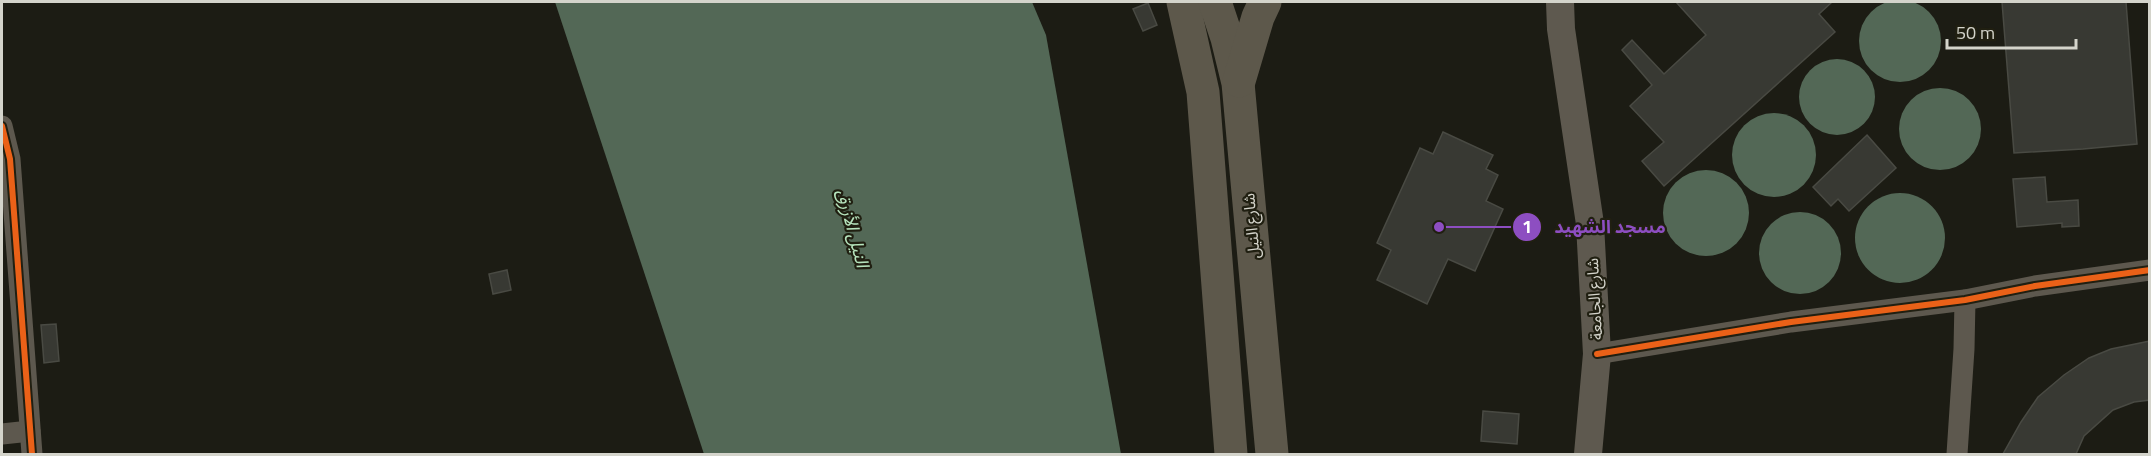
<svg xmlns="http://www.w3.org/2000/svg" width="2151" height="456" viewBox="0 0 2151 456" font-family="'Titillium Web','Noto Sans Arabic',sans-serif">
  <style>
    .water { fill: #536856 }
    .building { fill: #383933; stroke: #494a43; stroke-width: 1.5 }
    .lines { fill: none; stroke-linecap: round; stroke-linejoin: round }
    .street { stroke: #5d584e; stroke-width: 21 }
    .secondary { stroke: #5e594f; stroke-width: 28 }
    .primary { stroke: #5d584b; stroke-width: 33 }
    .cycleway-casing { stroke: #201f11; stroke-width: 10 }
    .cycleway { stroke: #ea6118; stroke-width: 6 }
    .labels { text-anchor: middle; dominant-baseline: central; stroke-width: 4.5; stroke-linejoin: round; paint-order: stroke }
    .street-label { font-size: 16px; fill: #d4d4cb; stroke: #201f11 }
    .water-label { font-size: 18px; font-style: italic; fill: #b6e4bd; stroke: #201f11 }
    .leader { fill: none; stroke: #8d4ec1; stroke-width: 2 }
    .callout-dot { fill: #8d4ec1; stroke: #201f11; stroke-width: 2 }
    .mark-label { font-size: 18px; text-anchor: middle; font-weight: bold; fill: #fff }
    .callout-label { font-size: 18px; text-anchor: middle; font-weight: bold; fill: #8d4ec1; stroke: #201f11; stroke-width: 4.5; stroke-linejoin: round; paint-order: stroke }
  </style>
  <rect width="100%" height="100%" fill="#1c1c14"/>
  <g class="water">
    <circle cx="1900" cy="41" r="41"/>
    <polygon points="555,2 1032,2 1046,35 1121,454 704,454"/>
    <circle cx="1837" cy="97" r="38"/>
    <circle cx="1940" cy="129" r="41"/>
    <circle cx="1774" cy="155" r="42"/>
    <circle cx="1706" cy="213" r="43"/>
    <circle cx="1900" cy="238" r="45"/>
    <circle cx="1800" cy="253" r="41"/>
  </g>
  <g class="building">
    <polygon points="1676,2 1832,2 1819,14 1835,32 1664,186 1642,161 1664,142 1630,106 1652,85 1622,50 1632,40 1664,74 1706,35"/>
    <polygon points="2002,2 2126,2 2137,144 2083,149 2014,153"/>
    <polygon points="1148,3 1157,25 1143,31 1133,9"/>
    <polygon points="1443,132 1493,155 1486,169 1498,175 1486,201 1503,209 1475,271 1448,259 1427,304 1377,280 1391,250 1377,243 1420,148 1433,154"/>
    <polygon points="1867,135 1896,168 1849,211 1838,199 1831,206 1813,187"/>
    <polygon points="2045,177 2047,202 2078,200 2079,226 2062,227 2062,223 2017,227 2013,179"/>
    <polygon points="507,270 511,290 493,294 489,274"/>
    <polygon points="56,324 59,361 44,363 41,325"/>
    <polygon points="2150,341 2150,400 2134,402 2113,410 2084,436 2076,454 2003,454 2021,422 2038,397 2064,375 2089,358 2111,349"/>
    <polygon points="1483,411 1519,414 1517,444 1481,441"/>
  </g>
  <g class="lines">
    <g class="street">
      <polyline points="2,126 10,159 32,454"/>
      <polyline points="1597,354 1791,322 1965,300 2035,286 2150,270"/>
      <polyline points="2,434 30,431"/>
      <polyline points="1957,454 1964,349 1965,300"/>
    </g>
    <polyline class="secondary" points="1560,2 1561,29 1590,224 1597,354 1588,454"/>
    <g class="primary">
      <polyline points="1183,2 1203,92 1231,454"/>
      <polyline points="1215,2 1227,38 1238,83 1272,454"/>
      <polyline points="1239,81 1258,17 1265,2"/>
    </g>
    <g class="cycleway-casing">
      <g id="cycleway">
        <polyline points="2,126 10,159 32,454"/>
        <polyline points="1597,354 1791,322 1965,300 2035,286 2150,270"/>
      </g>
    </g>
    <use href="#cycleway" class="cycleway"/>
  </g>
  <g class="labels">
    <g class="street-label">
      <text transform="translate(1251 226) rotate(-95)">شارع النيل</text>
      <text transform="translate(1594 299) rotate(-93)">شارع الجامعة</text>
    </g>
    <g class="water-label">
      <text transform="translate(853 228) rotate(75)">النيل الأزرق</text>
    </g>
  </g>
  <path class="leader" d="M1439 227L1527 227"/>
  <g class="callout-dot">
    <circle cx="1439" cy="227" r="6"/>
    <circle cx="1527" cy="227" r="15"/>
  </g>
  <g class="mark-label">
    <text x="1527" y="233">1</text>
  </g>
  <g class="callout-label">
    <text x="1610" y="233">مسجد الشهيد</text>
  </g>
  <rect width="2151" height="456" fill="none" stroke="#d4d4cb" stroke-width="6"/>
  <path d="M1947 39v9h129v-9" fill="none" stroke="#d4d4cb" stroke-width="3"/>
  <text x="1956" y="39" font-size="18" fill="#d4d4cb" stroke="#201f11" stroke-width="4.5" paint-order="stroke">50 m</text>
</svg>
